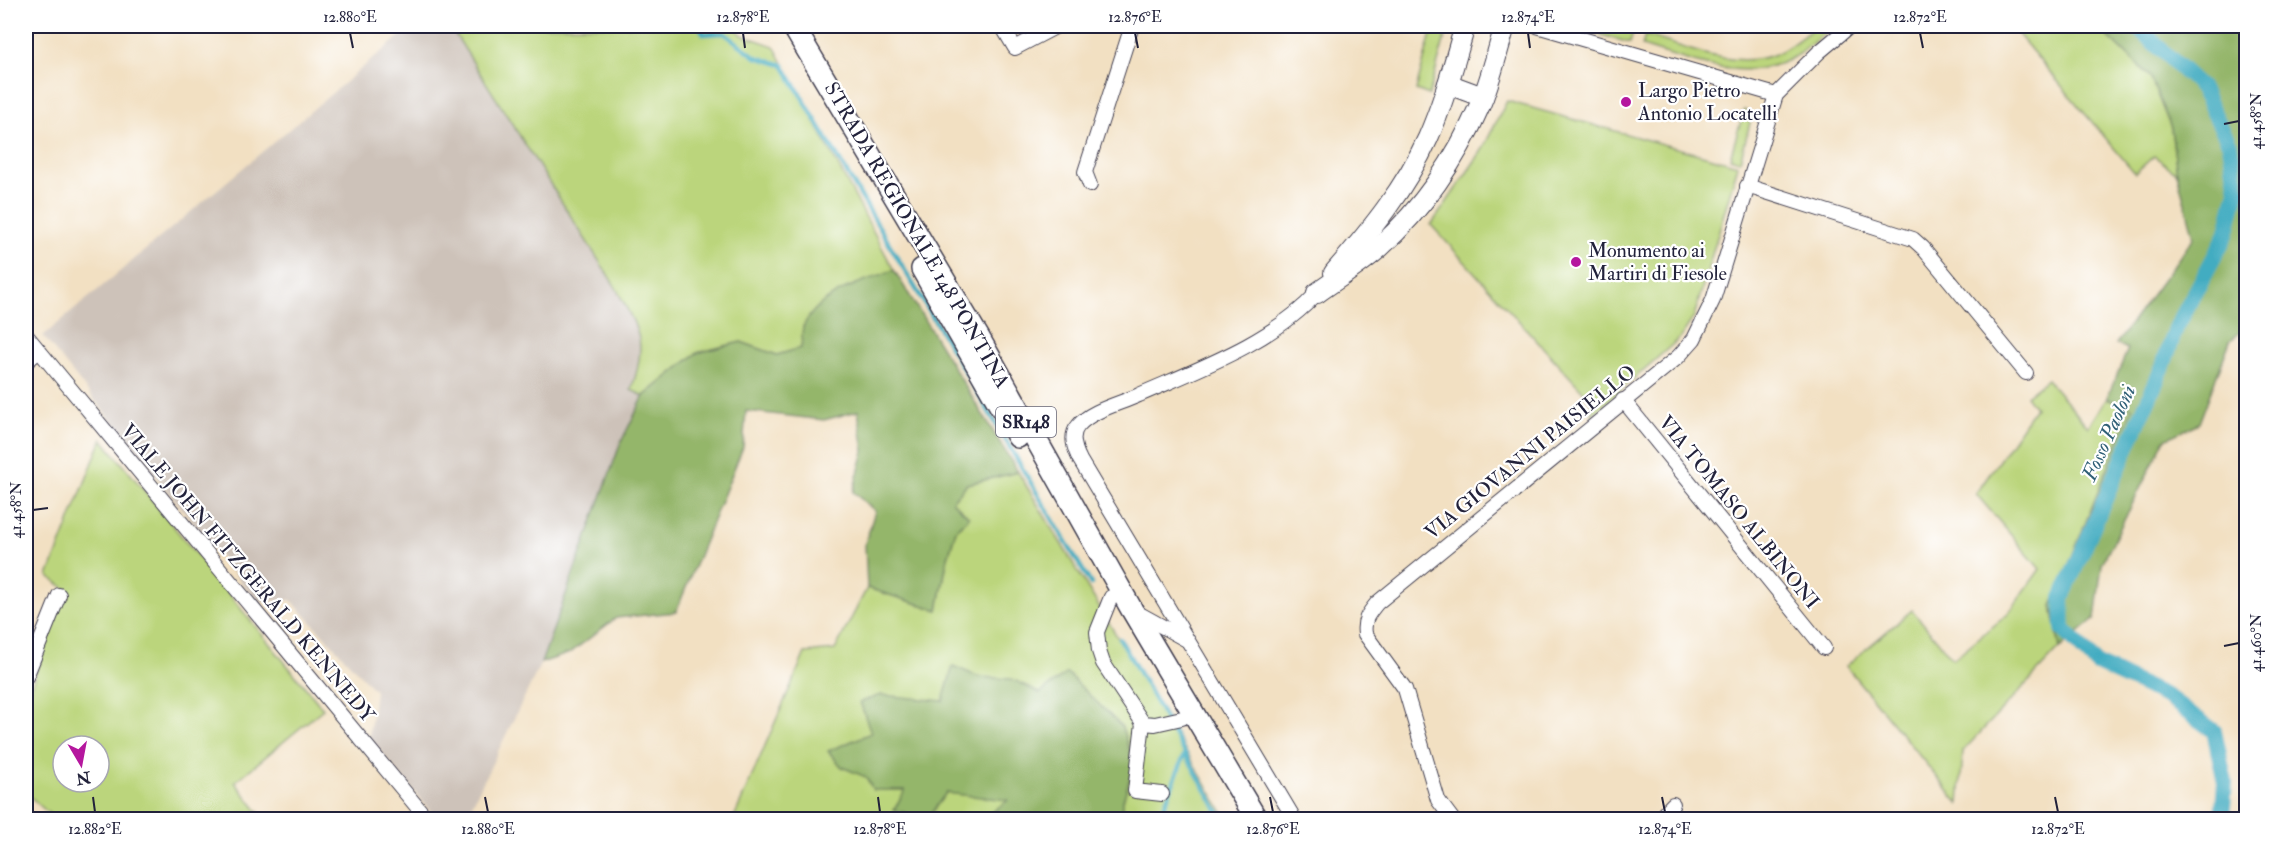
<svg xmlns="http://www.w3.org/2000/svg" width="2272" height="845" viewBox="0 0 2272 845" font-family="'IM FELL Double Pica',serif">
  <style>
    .industrial { fill: #cdc2b9 }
    .green { fill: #bbd57b; stroke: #6e7c5b; stroke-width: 1.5; fill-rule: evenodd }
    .forest { fill: #94b66b; stroke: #5b6c53; stroke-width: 1.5 }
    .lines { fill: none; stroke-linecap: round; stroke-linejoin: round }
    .stream { stroke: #42acc1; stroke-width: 4.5 }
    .canal { stroke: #42acc1; stroke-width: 16 }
    .street-casing { stroke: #413e4f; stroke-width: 16 }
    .secondary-casing { stroke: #413e4f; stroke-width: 22 }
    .primary-casing { stroke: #413e4f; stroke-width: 24 }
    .street { stroke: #fff; stroke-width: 14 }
    .secondary { stroke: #fff; stroke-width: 20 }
    .primary { stroke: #fff; stroke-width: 21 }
    .ticks { fill: none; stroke: #22223b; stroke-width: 2 }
    .poi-dot { fill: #b5179e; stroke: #fff; stroke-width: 2 }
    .labels { text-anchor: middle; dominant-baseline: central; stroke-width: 4.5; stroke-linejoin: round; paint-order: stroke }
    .shield { fill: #fff; stroke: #646476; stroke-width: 1.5 }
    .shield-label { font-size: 18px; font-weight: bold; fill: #22223b }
    .poi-label { font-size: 20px; fill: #22223b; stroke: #fff; text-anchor: start }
    .street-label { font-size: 20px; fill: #22223b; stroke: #fff }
    .water-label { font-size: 21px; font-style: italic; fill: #306077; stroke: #fff }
    .neatline { fill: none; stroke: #22223b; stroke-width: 2 }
    .ticks-label { font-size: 15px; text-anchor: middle; fill: #22223b }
  </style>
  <rect width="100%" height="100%" fill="#fff"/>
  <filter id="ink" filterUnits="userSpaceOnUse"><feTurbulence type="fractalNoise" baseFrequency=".0167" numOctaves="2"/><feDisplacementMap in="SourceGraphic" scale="12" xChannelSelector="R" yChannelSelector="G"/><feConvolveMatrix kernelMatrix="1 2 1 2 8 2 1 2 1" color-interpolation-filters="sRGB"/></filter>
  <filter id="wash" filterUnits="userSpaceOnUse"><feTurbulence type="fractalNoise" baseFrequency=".008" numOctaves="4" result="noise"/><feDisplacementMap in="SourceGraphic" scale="24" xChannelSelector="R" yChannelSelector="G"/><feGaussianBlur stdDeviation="1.35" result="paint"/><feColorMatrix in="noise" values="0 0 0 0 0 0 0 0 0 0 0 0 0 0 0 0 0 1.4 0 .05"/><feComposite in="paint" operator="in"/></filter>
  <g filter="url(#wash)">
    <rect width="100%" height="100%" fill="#f2e0c2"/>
    <polygon class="industrial" points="412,26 450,26 615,286 636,327 641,346 639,366 631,390 644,396 621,442 541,663 465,819 437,819 369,737 375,691 291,600 257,602 43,336"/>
    <g class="green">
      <path d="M 450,26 L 734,26 L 742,35 L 774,46 L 894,270 L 846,288 L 803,326 L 802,348 L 777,355 L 741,342 L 697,353 L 644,396 L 631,390 C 649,340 638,331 615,286 Z"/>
      <polygon points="1433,26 1448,26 1429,95 1416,90"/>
      <polygon points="1570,26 1635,26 1630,43"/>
      <path d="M 1816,26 L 1833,26 C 1821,35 1810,47 1797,55 C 1748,86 1692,61 1642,46 L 1645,35 C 1685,47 1732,70 1773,55 C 1789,49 1803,36 1816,26 Z"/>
      <polygon points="2011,26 2093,26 2109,37 2150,77 2171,128 2177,173 2154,156 2135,173"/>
      <polygon points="1507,101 1738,165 1694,317 1680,338 1592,415 1591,400 1431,225 1481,152"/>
      <polygon points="1744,110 1749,113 1750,123 1740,161 1730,158"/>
      <polygon points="2047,379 2088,427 2107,398 2132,408 2052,606 2060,648 1963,751 1959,804 1846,666 1912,610 1953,659 2008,614 2040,569 1976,494 2035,408 2026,396"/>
      <path d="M 102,439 L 323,709 L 235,782 L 264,819 L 56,820 L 26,793 L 26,700 L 66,589 L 48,576 ZM 63,746 L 99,746 L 99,782 L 63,782 Z"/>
      <polygon points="1018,472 1227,819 733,820 805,653 835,650 867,588 938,610 947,561 956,530 969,517 952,501 967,484"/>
    </g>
    <g class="forest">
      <polygon points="2093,26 2244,26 2246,29 2246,327 2230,341 2199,423 2165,439 2102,564 2095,619 2060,648 2052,606 2132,408 2107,398 2128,349 2116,344 2194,237 2177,173 2171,128 2150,77 2109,37"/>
      <path d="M 894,270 L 1018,472 L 967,484 L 952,501 L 969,517 L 956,530 L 947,561 L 938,610 L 867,588 L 865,544 L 875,511 L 853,492 L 864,451 L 858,411 L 824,420 L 746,411 L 743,447 L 676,612 L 616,618 L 570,653 L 541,663 L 621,442 L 644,396 L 697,353 L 741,342 L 777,355 L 801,348 C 802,341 801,331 804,325 C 821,292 863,282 894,270 Z"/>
      <polygon points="953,666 979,677 1012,679 1040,693 1067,673 1122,727 1134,764 1123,801 1123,819 983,819 1008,800 946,793 927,819 894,810 905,790 873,790 866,777 842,767 828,751 871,733 860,702 881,695 943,701"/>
    </g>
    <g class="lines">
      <g class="stream">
        <polyline points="699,26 704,34 724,33 756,57 783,65 1091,584"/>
        <polyline points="1120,639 1223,820"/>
        <polyline points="1159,820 1185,753"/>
      </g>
      <polyline class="canal" points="2136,26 2201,87 2230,145 2237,190 2226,235 2176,328 2163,366 2062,598 2063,629 2097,664 2168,697 2214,731 2225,782 2222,820"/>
    </g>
  </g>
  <g filter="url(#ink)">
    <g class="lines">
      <g class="street-casing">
        <g id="street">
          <polyline points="1002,26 1015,48 1057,26"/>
          <polyline points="1537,26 1776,95"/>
          <polyline points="1090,185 1085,172 1132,26"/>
          <polyline points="1747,186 1913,239 1923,248 2026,373"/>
          <polyline points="26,335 428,820"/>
          <polyline points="26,362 39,351"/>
          <polyline points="1623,400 1824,648"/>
          <polyline points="1111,597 1097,632 1099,651 1103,663 1143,723 1155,724 1182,718"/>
          <polyline points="1136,612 1185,639"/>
          <polyline points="26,677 59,595"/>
          <polyline points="1143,723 1135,791 1162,794"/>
          <path d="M 1295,820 L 1080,460 C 1075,450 1069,436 1078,426 C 1091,410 1120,404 1139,395 C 1198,369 1273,342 1317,293"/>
          <path d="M 1453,820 L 1438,800 L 1405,689 L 1365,634 C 1363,620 1368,614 1377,603 L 1678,357 L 1694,339 L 1713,300 L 1776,95 L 1819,52 L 1850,26"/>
          <polyline points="1658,820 1673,804"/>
        </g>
      </g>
      <g class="secondary-casing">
        <g id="secondary">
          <polyline points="1448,84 1483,97"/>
          <path d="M 1334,273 C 1370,231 1405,189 1428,138 C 1444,102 1454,63 1465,26"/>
          <path d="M 1317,293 C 1338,278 1361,264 1380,247 C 1423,208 1457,158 1480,105 C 1491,80 1497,52 1505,26"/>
        </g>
      </g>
      <g class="primary-casing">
        <g id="primary">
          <polyline points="793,26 979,338 1132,610 1257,820"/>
          <polyline points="922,269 1018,437"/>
        </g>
      </g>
      <use href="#street" class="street"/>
      <use href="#secondary" class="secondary"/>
      <use href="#primary" class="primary"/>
    </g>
  </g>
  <path class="ticks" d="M 350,33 L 353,48M 743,33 L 745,48M 1135,33 L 1138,48M 1528,33 L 1530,48M 1920,33 L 1923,48M 2224,124 L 2239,121M 33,510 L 48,508M 2224,646 L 2239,643M 93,797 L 95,812M 485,797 L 488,812M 878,797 L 880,812M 1270,797 L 1273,812M 1662,797 L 1665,812M 2055,797 L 2058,812"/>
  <g class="poi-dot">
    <circle cx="1626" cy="102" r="6"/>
    <circle cx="1576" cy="262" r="6"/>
  </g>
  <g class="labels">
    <rect class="shield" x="996" y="407" width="60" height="30" rx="4.5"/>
    <g class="shield-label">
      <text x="1026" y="422">SR148</text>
    </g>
    <g class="poi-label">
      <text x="1638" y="90">Largo Pietro<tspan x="1638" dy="23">Antonio Locatelli</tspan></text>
      <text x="1588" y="250">Monumento ai<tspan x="1588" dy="23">Martiri di Fiesole</tspan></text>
    </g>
    <g class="street-label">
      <text transform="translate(917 235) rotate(60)">STRADA REGIONALE 148 PONTINA</text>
      <text transform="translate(1530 452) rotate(-39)">VIA GIOVANNI PAISIELLO</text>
      <text transform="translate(1739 512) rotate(51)">VIA TOMASO ALBINONI</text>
      <text transform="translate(248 573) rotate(50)">VIALE JOHN FITZGERALD KENNEDY</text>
    </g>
    <g class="water-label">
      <text transform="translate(2109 433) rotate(-66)">Fosso Paoloni</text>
    </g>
  </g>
  <rect width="2272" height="845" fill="none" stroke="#fff" stroke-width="66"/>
  <g transform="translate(81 764) rotate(170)"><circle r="28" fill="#ffffff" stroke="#a7a7b1" stroke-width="1.5"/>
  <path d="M0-4.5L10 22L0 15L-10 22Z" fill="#b5179e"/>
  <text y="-9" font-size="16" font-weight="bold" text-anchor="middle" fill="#22223b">N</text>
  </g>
  <rect x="33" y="33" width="2206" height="779" class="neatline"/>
  <g class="ticks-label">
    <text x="350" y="22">12.880°E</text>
    <text x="743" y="22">12.878°E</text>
    <text x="1135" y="22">12.876°E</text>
    <text x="1528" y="22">12.874°E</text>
    <text x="1920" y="22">12.872°E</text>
    <text transform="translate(2256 121) rotate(-90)" y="5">41.458°N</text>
    <text transform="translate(16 510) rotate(-90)" y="5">41.458°N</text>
    <text transform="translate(2256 643) rotate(-90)" y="5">41.460°N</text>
    <text x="95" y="834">12.882°E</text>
    <text x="488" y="834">12.880°E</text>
    <text x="880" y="834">12.878°E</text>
    <text x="1273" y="834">12.876°E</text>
    <text x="1665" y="834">12.874°E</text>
    <text x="2058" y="834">12.872°E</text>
  </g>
</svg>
